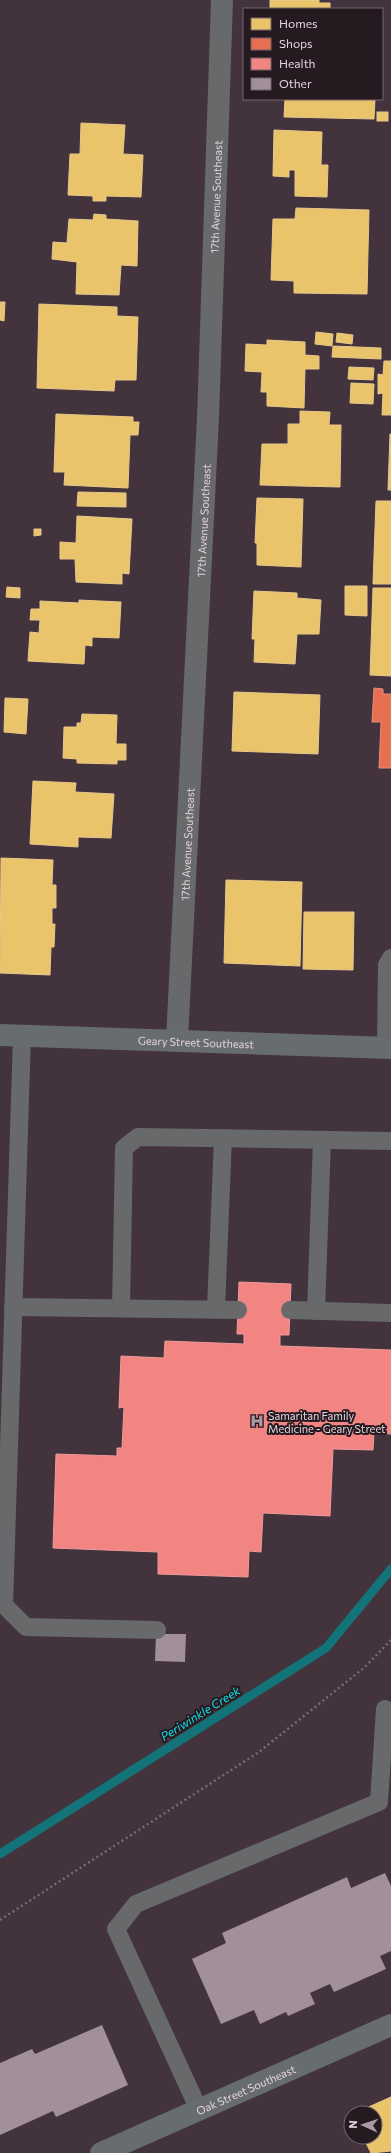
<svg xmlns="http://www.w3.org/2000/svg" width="391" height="2153" viewBox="0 0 391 2153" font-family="Commissioner,sans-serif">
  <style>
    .homes { fill: #e9c46a; stroke: #e8c88c }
    .shops { fill: #e76f51; stroke: #e68d7b }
    .health { fill: #f28482; stroke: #ee9b9d }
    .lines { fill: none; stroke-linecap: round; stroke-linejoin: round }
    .stream { stroke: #127478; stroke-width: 9 }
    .building { fill: #a1909a }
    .path { stroke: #716f72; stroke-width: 2.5; stroke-dasharray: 2 3; stroke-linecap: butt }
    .lane { stroke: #67696a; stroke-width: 18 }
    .street { stroke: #67696a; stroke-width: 22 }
    .secondary { stroke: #676c6e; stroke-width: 22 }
    .labels { text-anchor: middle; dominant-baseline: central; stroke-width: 4; stroke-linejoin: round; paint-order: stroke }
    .street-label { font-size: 11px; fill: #e4d2dc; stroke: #261a21 }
    .poi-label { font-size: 11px; fill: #e4d2dc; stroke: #261a21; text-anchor: start }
    .water-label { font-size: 12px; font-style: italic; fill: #10e0e8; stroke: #261a21 }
  </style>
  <rect width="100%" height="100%" fill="#42333c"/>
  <g class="homes">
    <polygon points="270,0 319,0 319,3 330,3 330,9 270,9"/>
    <polygon points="285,99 375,99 374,119 284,117"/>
    <rect x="377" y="112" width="11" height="9"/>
    <polygon points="81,123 125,125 123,154 143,155 141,197 106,196 106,201 93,201 93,196 68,195 70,154 80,154"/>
    <polygon points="274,130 322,132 321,165 328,165 327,197 295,196 295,170 289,170 289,177 273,176"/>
    <polygon points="296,208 369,210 367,294 294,293 294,281 271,280 273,219 295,219"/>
    <polygon points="94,214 106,215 106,219 138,221 137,266 121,265 119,295 76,294 77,262 52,259 53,242 67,243 69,219 93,220"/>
    <polygon points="0,302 5,302 4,321 0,320"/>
    <polygon points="39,304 117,307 117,316 138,317 136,380 115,380 114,391 37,388"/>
    <polygon points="316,332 333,334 332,346 315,344"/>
    <polygon points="337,333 353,335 352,344 336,342"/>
    <polygon points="267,340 305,342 305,355 319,356 319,369 305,369 304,408 267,406 267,392 261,392 262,372 245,371 246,344 267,345"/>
    <polygon points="333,346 381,348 381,359 332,357"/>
    <polygon points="384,361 391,361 391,415 382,415 383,393 378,394 378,374 383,375"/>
    <polygon points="349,367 374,368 373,380 348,379"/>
    <polygon points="351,383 374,384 373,404 350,403"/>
    <polygon points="300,411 330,412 329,425 341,425 340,487 260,485 262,444 288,444 288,424 300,424"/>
    <polygon points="56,414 133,417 133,422 139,422 138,435 130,435 128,488 64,485 65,472 54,472"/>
    <polygon points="390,434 391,434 391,490 388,490"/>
    <polygon points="78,492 126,493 126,507 77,506"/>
    <polygon points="257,498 303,499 301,567 257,565 257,543 255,543"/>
    <polygon points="376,501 391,501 391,584 373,584"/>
    <polygon points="77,516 132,519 129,574 122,573 122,584 76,582 75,559 60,559 60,542 76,543"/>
    <polygon points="34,529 41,529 41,535 34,536"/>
    <polygon points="345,586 367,586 367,616 345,615"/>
    <polygon points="7,587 20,588 20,598 6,597"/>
    <polygon points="373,588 391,588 391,676 370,675"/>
    <polygon points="254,591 297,593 297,598 321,600 319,634 297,634 295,664 254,662 255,639 252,639"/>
    <polygon points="79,600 121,602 119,638 92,637 92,646 85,645 84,664 28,661 30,632 39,633 40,620 30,620 31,609 40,609 40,601 79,603"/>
    <polygon points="234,692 320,695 318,754 232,751"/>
    <polygon points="5,698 28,699 26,734 4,732"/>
    <polygon points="82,714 117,715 116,744 126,744 126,760 117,760 117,764 77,763 77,759 63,758 64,727 77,727 77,723 81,723"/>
    <polygon points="33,781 76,783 75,792 114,794 111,838 78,837 78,847 30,844"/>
    <polygon points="1,858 53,860 52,885 56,885 56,908 52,908 52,924 55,924 54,947 51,947 50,975 0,973"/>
    <polygon points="226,880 302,882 300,966 224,963"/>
    <polygon points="304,912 354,912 353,970 303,969"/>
    <polygon points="391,2097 391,2151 371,2153 363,2137 375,2137 375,2113 355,2113"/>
  </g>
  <polygon class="shops" points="374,688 383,689 383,694 391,694 391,768 379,768 381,722 372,722"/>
  <polygon class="health" points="239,1282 291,1284 289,1335 280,1335 280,1346 391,1350 391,1434 374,1433 373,1450 333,1449 330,1516 263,1513 261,1552 249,1551 248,1577 158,1574 158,1552 53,1548 56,1454 117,1456 117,1448 122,1448 124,1407 119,1408 121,1356 164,1358 165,1341 244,1344 244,1334 237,1334"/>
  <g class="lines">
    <polyline class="stream" points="0,1854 326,1648 391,1569"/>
  </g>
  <g class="building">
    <polygon points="156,1634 186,1634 185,1662 155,1661"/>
    <polygon points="385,1873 391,1886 391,1951 380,1956 386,1969 334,1992 330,1984 310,1993 315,2004 288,2016 286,2012 260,2024 254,2010 221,2024 192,1959 226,1943 222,1933 347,1877 351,1888"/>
    <polygon points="102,2025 128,2085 56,2117 53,2111 0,2135 0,2063 32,2049 35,2054"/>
  </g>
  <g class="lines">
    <polyline class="path" points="0,1920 259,1752 365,1667 391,1640"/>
    <g class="lane">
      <polyline points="22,1036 4,1605 26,1627 157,1630"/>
      <polyline points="386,1047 387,965 391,958"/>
      <polyline points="13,1307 238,1310"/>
      <polyline points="121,1308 124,1148 138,1137 391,1141"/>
      <polyline points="216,1309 223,1138"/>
      <polyline points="290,1310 391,1313"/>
      <polyline points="316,1311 322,1140"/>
      <polyline points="199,2110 116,1929 136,1904 379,1802 385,1709"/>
    </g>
    <path class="street" id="s1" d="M 177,1040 L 208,418 L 222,0"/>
    <g class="secondary">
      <path id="s2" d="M 0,1035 L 391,1048"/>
      <path id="s3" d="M 101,2153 L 391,2025"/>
    </g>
  </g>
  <defs>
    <g id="hospital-bare" transform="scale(1.08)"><path d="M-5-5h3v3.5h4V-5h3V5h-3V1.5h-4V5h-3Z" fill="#ab9aa4" stroke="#261a21" stroke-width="2.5" paint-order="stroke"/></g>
  </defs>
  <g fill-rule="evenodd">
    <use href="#hospital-bare" x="257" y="1421"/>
  </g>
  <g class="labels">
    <g class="street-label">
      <text stroke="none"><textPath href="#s1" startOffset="844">17th Avenue Southeast</textPath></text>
      <text stroke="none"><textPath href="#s1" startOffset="520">17th Avenue Southeast</textPath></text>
      <text stroke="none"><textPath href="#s1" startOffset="196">17th Avenue Southeast</textPath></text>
      <text stroke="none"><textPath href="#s2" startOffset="196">Geary Street Southeast</textPath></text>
      <text stroke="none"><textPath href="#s3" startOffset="158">Oak Street Southeast</textPath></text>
    </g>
    <g class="poi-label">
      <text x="268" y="1415">Samaritan Family<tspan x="268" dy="13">Medicine - Geary Street</tspan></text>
    </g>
    <g class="water-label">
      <text transform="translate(200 1713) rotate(-32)">Periwinkle Creek</text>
    </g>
  </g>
  <rect x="243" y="8" width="140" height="92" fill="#261a21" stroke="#72646c"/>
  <rect x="251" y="18" width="20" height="12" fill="#e9c46a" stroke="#72646c"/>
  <text x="279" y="28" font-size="12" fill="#e4d2dc">Homes</text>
  <rect x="251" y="38" width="20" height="12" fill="#e76f51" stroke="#72646c"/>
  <text x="279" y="48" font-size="12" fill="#e4d2dc">Shops</text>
  <rect x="251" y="58" width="20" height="12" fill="#f28482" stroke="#72646c"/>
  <text x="279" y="68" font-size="12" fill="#e4d2dc">Health</text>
  <rect x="251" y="78" width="20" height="12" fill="#a1909a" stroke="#72646c"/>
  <text x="279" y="88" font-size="12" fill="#e4d2dc">Other</text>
  <g transform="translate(363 2125) rotate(273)"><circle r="19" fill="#261a21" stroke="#72646c"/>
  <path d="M0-3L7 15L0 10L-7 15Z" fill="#ab9aa4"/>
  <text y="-6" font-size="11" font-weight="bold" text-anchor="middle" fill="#e4d2dc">N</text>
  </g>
</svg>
